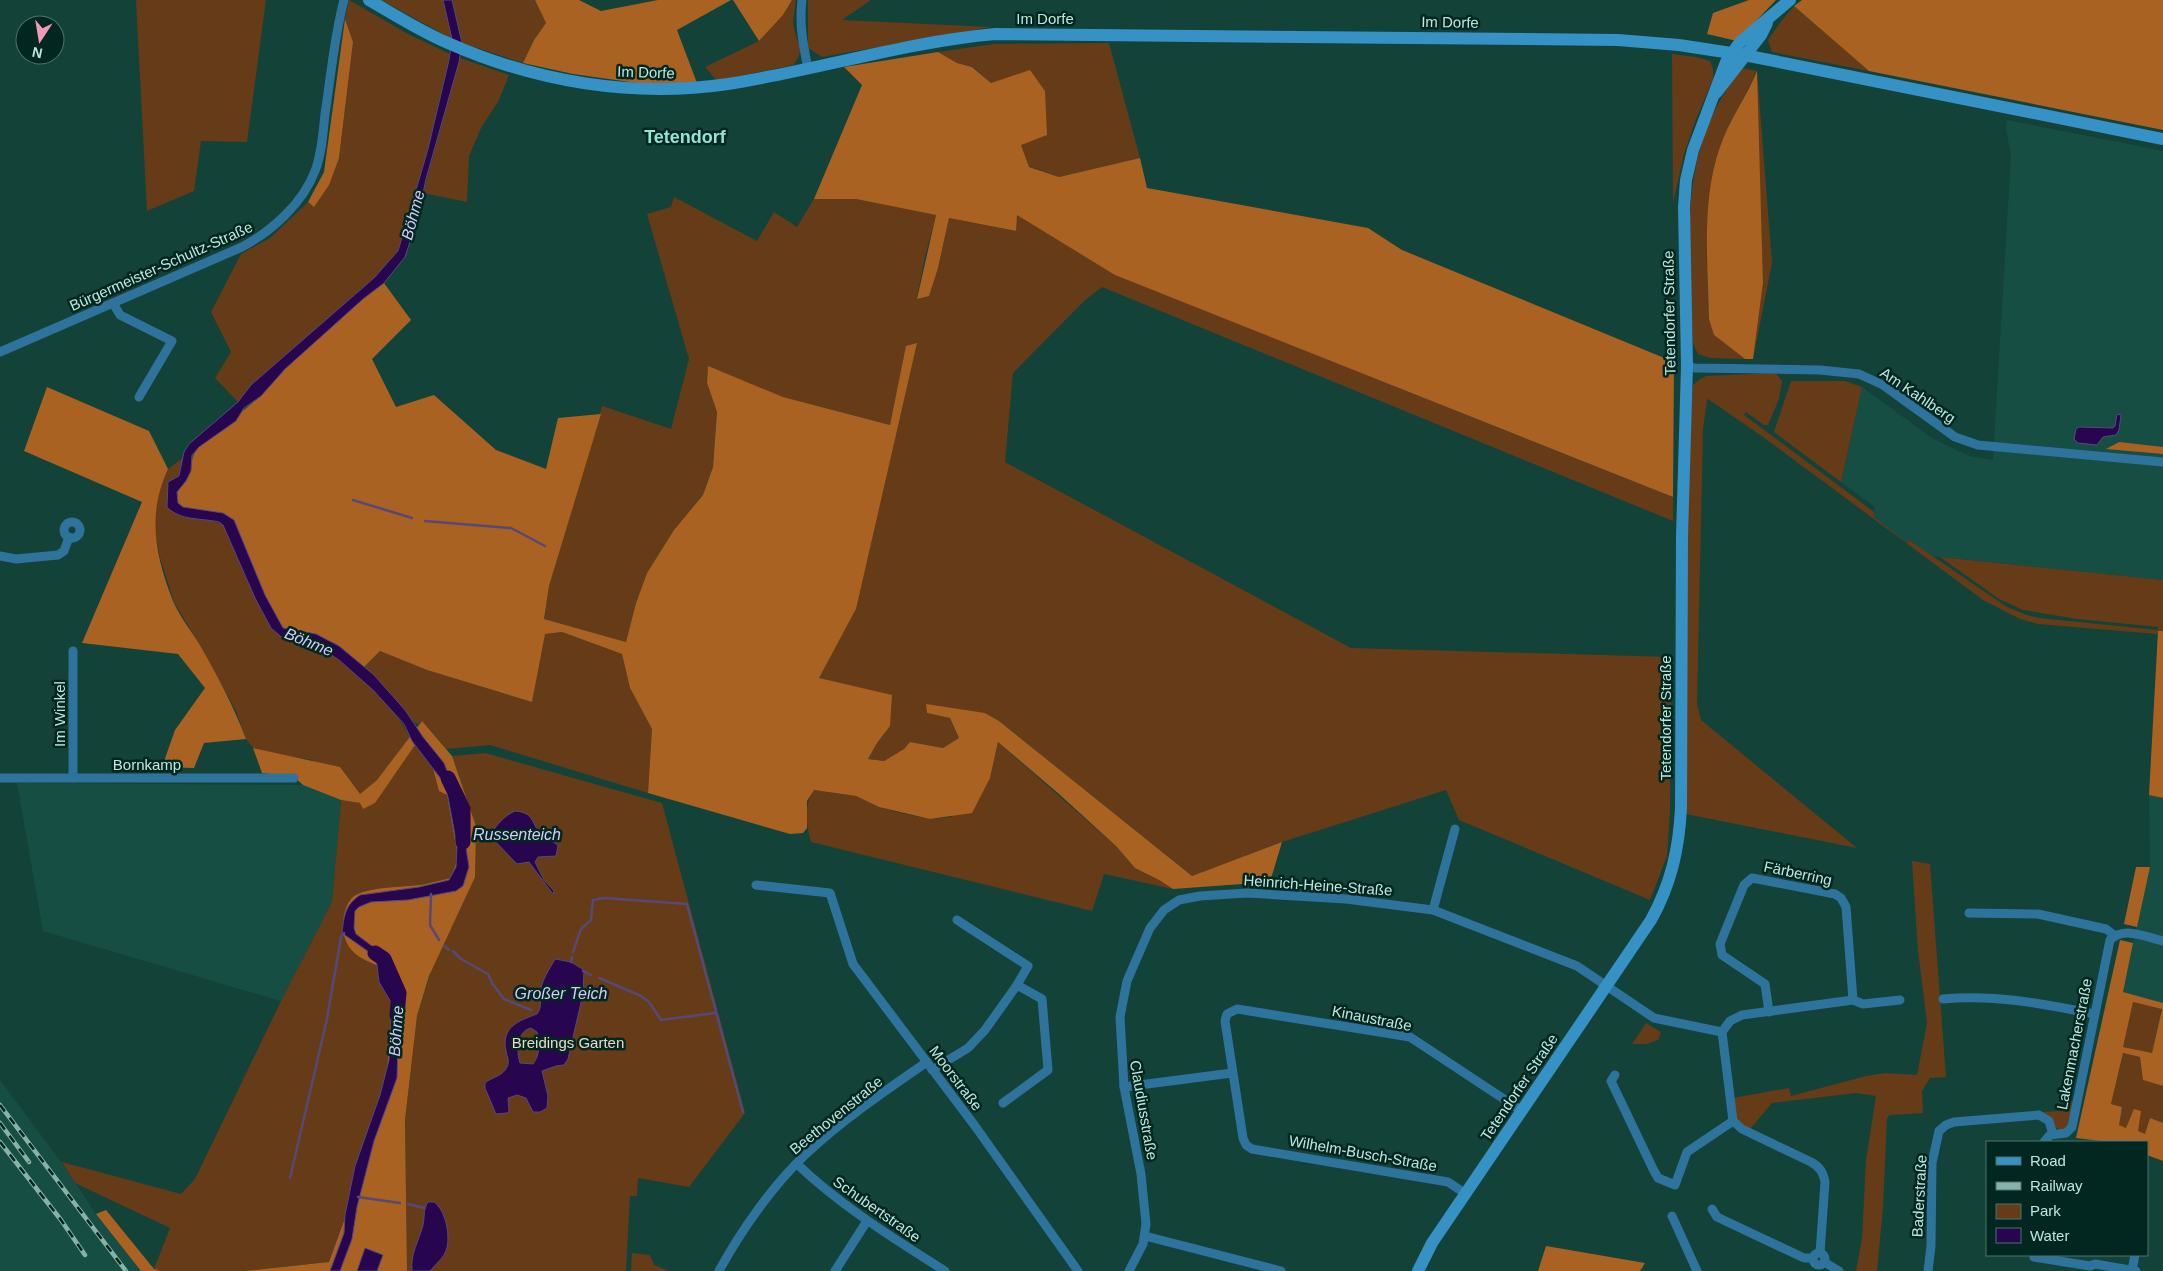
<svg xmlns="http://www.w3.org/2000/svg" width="2163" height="1271" viewBox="0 0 2163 1271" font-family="Helvetica,sans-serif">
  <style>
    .built { fill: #174e44 }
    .green { fill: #663b17 }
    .forest { fill: #a96222; fill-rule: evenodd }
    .water { fill: #28054f; stroke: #554979; fill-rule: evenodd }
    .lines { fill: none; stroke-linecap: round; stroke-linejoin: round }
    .stream { stroke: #554979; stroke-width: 2.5 }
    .river { stroke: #28054f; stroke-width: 15 }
    .street { stroke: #2d739c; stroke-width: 9 }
    .secondary { stroke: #3691c4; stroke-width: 12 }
    .rail-casing { stroke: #87b2a8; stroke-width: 4.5 }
    .rail { stroke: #012720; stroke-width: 2.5; stroke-dasharray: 8; stroke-linecap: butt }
    .labels { text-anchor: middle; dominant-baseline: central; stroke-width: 5; stroke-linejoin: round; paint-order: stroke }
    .street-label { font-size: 15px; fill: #bee7dc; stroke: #012720 }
    .park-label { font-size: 15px; fill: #efd7c5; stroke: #012720 }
    .water-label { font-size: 16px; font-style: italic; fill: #d7c9fc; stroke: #012720 }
    .quarter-label { font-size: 18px; font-weight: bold; fill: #8ee5d1; stroke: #012720 }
  </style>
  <rect width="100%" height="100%" fill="#134239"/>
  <g class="built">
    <polygon points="2007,120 2163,151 2163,580 1932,556 1909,540 1907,543 1874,517 1875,507 1841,482 1862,387 1932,438 1969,456 1993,460 2011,156 2006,129"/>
    <polygon points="17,783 303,785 341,800 332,902 281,1001 43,931"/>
    <polygon points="2149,795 2163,798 2163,1003 2122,992 2150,867"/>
    <polygon points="0,1080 61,1162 96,1214 141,1271 0,1271"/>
  </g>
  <g class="green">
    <polygon points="136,0 266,0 247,142 201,141 194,191 147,211"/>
    <polygon points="349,0 408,34 450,54 428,149 398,251 374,278 251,385 238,402 215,378 231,352 211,312 241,254 270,238 308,202 314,207 339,158 353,42 345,19"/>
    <polygon points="381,0 443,0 452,39"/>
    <polygon points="452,0 535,0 546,23 534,40 523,63 462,43"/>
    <path d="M 792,0 L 796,0 C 795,9 792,20 794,28 C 797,45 806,50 793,65 L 717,81 L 705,67 L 759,41 L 783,15 Z"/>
    <polygon points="808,0 871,0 842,20 991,27 822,57 808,48"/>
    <polygon points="1794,6 1869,71 1772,52 1768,40 1779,24"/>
    <polygon points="1109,43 1140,158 1059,177 1028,166 1021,145 1045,91 1030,71 991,83 973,67 957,63 938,52 994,44"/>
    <polygon points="1672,54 1696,57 1710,61 1713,69 1713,79 1695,122 1684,154 1673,203"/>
    <polygon points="460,58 509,75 499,100 481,128 469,156 467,202 423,193"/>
    <path d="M 1743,68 L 1757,71 L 1772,263 L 1753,359 L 1763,283 L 1756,72 C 1746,97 1727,124 1720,148 C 1702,209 1711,273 1714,335 L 1745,359 L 1710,358 L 1698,354 L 1693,344 C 1690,247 1674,148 1743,68 Z"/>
    <polygon points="674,197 757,241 774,212 797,227 814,199 856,199 936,215 924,261 917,298 938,268 949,218 1015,231 1017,214 1116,275 1673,497 1673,521 1102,287 1084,301 1013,373 1005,462 1351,648 1671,657 1670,811 1667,856 1650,900 1459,820 1446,790 1282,842 1192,876 999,721 985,713 927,713 950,718 959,738 943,748 910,742 904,749 884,761 868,759 877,743 890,726 818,679 856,609 896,395 890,425 783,397 708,367 707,383 717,412 713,467 703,495 674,530 647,573 636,603 626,642 544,619 549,586 602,406 671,429 689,359 647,214 671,207"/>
    <polygon points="1776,373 1782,381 1779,399 1768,425 1764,425 1746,412 1744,415 1874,512 1874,517 1907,543 1909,540 2007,607 2027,615 2039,618 2158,630 2158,627 2077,619 2023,610 1999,599 1940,557 2163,580 2163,631 2158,631 2157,634 2038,624 2020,619 1983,600 1766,439 1708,399 1707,400 1703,429 1697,704 1701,720 1857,848 1686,814 1687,471 1693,385 1700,379 1706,376"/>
    <polygon points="1791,381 1845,381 1862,387 1841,482 1774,432"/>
    <path d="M 183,458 L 179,476 L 168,483 L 167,507 L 184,517 L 211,520 L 223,525 C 236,554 248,584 262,612 C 265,617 268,625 272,628 C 287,642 301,638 317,646 C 346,661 397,707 410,738 L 377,780 L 360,794 L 312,760 L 277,754 L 253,748 L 246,739 L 236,711 L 200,646 L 174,602 L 160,558 L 155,533 L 155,507 L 159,487 L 168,469 Z"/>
    <polygon points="562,632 622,654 630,688 652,729 648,793 490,745 446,749 422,721 418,724 414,722 382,684 364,667 380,651 427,670 532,702 544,634"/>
    <polygon points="418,741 447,795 458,858 452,878 424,884 383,968 394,992 386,1080 349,1207 329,1262 244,1271 161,1271 154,1269 170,1228 75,1183 62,1162 181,1194 195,1179 281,1001 332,902 341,800 360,803"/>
    <path d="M 998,742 L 1116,846 L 1135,868 L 1159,880 L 1173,889 L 1104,874 L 1092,911 L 811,842 C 806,824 804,807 813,790 L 856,796 L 879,807 L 901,813 L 930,819 L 951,817 L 990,778 Z"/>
    <polygon points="485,753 662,803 745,1113 689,1187 638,1178 637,1196 630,1196 626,1271 407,1271 405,1120 417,1016 476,826 452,756"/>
    <polygon points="1912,861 1930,864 1946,1077 1930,1078 1922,1091 1923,1113 1889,1115 1887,1119 1883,1207 1877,1271 1856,1271 1862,1238 1866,1160 1876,1096 1856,1093 1772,1103 1750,1129 1737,1121 1733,1098 1789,1088 1791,1096 1866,1076 1885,1073 1917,1075 1927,1023 1918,951"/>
    <polygon points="2132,1002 2162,1008 2152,1053 2123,1047"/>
    <polygon points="1646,1023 1661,1032 1658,1040 1647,1044 1632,1044"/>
    <polygon points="2123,1053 2140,1057 2143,1080 2163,1086 2163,1123 2150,1118 2145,1134 2118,1125 2122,1107 2111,1104"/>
    <polygon points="2073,1100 2069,1125 2067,1128 2061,1130 2056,1128 2052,1120 2040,1112 2060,1111"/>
    <polygon points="632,1253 650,1255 654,1265 669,1271 631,1271"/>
  </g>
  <g class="forest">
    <polygon points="535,0 579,0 601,11 658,0 731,0 677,30 697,83 637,83 573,74 523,63 534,40 546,23"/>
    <polygon points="733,0 792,0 783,15 759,41"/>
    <polygon points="1749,0 1776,0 1737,41 1707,34 1713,13"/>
    <polygon points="1802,0 2163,0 2163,130 1869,71 1794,6"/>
    <polygon points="345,19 353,42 339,158 329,185 314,207 308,202 324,172"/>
    <polygon points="938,52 957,63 972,67 991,83 1030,70 1045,91 1047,135 1021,145 1029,167 1059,177 1140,158 1147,188 1368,228 1402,250 1674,362 1673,497 1115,275 1017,215 1016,231 949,218 938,268 929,296 917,299 936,215 856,199 814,199 862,85 844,67"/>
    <path d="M 1757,71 L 1763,283 L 1753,359 L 1745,359 L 1714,335 L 1709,319 C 1708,262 1701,201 1720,147 C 1729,120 1747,96 1757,71 Z"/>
    <path d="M 384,283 L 411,320 L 372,359 L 396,407 L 434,395 L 496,450 L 546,469 L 558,418 L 601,414 L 549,586 L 544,619 L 626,642 L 636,603 L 647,573 L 674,530 L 703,495 L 713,467 L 717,412 L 707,383 L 708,366 L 783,397 L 890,425 L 906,346 L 917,343 L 856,609 L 819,678 L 892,695 L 890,726 L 877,743 L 868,759 L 884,761 L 904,749 L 910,742 L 943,748 L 959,738 L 950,718 L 927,713 L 926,704 L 985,713 L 999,721 L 1192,876 L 1282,842 L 1270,882 L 1173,889 L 1159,880 L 1135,868 L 1116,846 L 1059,794 L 998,742 L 990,778 L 972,813 L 930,819 L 879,807 L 856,796 L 814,790 L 807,801 L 807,828 L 803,833 L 790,834 L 648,793 L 652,729 L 630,688 L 622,654 L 562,632 L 545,634 L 532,702 L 427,670 L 380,651 L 364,667 L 339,646 L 316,634 L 283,628 L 265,595 L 234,520 L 183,507 L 178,503 L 177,492 C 181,486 186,481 189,474 C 195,461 188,460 199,447 L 261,396 L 285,369 L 363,299 Z"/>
    <path d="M 47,387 L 149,431 L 168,469 C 147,514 155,555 173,601 C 180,617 192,632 201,647 C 218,677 234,707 246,739 L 204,743 L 194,768 L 162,767 L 175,730 L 205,688 L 178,654 L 82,643 L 142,502 L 24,451 Z"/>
    <polygon points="2119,442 2163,447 2163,454 2106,449"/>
    <polygon points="2158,631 2163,631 2163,798 2149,795"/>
    <path d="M 422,721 L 452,756 L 476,826 L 475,877 L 429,976 L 417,1016 L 405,1120 L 407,1271 L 377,1271 L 383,1255 L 365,1248 L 357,1271 L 244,1271 L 329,1262 L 349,1207 L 386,1080 L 394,992 L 383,968 C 363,959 347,955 343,930 C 342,921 345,904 353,897 C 365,887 404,887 421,885 C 431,883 441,880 451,878 L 458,858 L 447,795 L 439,791 L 429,753 L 417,742 L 375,803 L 363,809 L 360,803 L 341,800 L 303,785 L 294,777 L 262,773 L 253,748 L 340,767 L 360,794 L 377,780 Z"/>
    <polygon points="2136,867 2150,867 2137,927 2124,924"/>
    <path d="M 2120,940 L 2133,943 L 2123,992 L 2163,1003 L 2163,1086 L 2143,1080 L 2140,1057 L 2123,1053 L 2111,1104 L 2122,1107 L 2119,1125 L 2126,1128 L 2134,1109 L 2141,1111 L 2138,1131 L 2145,1134 L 2150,1118 L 2163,1123 L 2163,1161 L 2147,1155 L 2147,1142 L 2109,1142 L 2076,1138 ZM 2133,1002 L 2162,1009 L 2152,1053 L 2123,1047 Z"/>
    <polygon points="106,1210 154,1269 161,1271 141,1271 96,1214"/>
    <polygon points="1546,1246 1645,1263 1640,1271 1538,1271"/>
  </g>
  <g class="water">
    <path d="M 443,0 L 452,0 L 462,43 L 459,62 L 426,179 L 417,221 L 405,257 L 384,283 L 363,299 L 285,369 L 261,396 L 244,408 L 236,421 L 199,447 L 192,455 L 191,471 L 186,481 L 177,492 L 178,503 L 183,507 L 223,513 L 234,520 L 265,595 L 283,628 L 316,634 L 339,646 L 374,675 L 405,710 L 423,737 L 444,763 L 459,802 L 469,867 L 463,886 L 456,891 L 408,900 L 371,902 L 359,907 L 355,911 L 354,928 L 356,934 L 384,955 L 388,973 L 400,997 L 403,1016 L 398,1043 L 397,1078 L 374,1141 L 357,1207 L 352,1239 L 340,1271 L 330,1271 L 344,1233 L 345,1215 L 355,1166 L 380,1095 L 389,1060 L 392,1004 L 379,982 L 376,957 L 342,933 C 344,916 345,905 360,895 L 419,887 L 449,880 L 456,867 L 457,846 L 447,792 L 441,779 L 412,741 L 404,724 L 373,690 L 339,660 L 318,646 L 308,642 L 286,641 L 271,628 L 255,598 L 223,525 L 219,522 C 202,518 180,521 167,507 L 168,482 L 179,476 L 184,452 L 189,444 L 238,402 L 251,385 L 374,278 L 398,251 L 428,149 L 449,60 L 452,39 Z"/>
    <polygon points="2117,414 2121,415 2119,430 2116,435 2103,437 2097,445 2078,443 2074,439 2076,429 2079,427 2113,428 2115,426"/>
    <path d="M 515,811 C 535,813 530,822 541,834 C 545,838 553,842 558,845 L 556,856 L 538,857 L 535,862 L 544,880 L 554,891 L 553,894 L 529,862 L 517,864 L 491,837 L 491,833 C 498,824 504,816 515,811 Z"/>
    <path d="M 555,959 L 571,962 L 584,970 L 583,994 L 568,1059 L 564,1065 L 556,1066 L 542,1071 L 548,1096 L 547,1108 L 540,1112 L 533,1112 L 526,1098 L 517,1095 L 508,1098 L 509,1111 L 507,1113 L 496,1114 L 485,1088 L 485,1083 C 492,1077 503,1076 507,1067 C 510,1061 507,1057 506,1051 C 501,1027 518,1021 537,1014 C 542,1008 540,1001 540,994 C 541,981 549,970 555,959 ZM 531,1028 L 537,1032 C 540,1043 540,1055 533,1064 L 520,1063 C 516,1051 517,1031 531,1028 Z"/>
    <path d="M 428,1202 L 434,1202 C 446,1210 452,1240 445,1253 C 442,1259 435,1265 430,1271 L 412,1271 C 410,1254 419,1241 423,1225 C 425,1216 423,1210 428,1202 Z"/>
    <polygon points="365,1248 383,1255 377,1271 357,1271"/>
  </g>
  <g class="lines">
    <g class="stream">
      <polyline points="353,500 412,518"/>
      <polyline points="425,521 511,528 545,546"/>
      <polyline points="431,894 430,925 439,940"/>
      <polyline points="444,946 449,950"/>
      <polyline points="453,951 461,959 488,974 492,983 504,999 531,1010"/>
      <polyline points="573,952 581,929 591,920 593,900 604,898 687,904 743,1112"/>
      <polyline points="571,962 572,957"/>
      <polyline points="583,971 591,975"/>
      <polyline points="599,978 641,996 649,1002 661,1020 715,1013"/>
      <polyline points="290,1178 327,1019 341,937 344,933"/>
      <polyline points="358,1197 400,1203"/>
      <polyline points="408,1204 424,1208"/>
    </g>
    <g class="river">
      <polyline points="448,778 463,809 463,842"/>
      <polyline points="375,953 384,959 399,993 397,1015"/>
    </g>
    <g class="street">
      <path d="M 802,0 C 799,24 803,45 808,68"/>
      <polyline points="113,303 120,315 172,341 139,397"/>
      <path d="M 0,352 L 242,247 C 272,231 303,203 315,171 C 322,153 323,132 325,114 C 331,76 334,37 344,0"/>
      <polyline points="1687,366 1695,368 1820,370 1859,374 1883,385 1955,437 1978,445 2163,462"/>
      <circle cx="72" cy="530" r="8"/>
      <polyline points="0,556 16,559 58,555 64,551 69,537"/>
      <polyline points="73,651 73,778"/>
      <polyline points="0,778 294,778"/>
      <polyline points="756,885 830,893 853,964 975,1126 1078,1271"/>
      <polyline points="1433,910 1455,829"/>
      <polyline points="1969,913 2038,914 2106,929 2114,935"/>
      <polyline points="957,920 1028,966 1017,985"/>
      <path d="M 1943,999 C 1995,994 2044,1004 2094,1014"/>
      <polyline points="1769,1012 1765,984 1722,955 1720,944 1744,885 1752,878 1835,894 1841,898 1846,907 1853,1000"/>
      <polyline points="932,1070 968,1048 985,1030 1017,985 1042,999 1048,1070 1003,1103"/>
      <polyline points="1615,1075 1611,1081 1653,1169 1658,1178 1675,1185 1687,1152 1733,1121"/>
      <polyline points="1124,1087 1232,1073"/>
      <path d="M 2044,1142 L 2050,1135 L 2066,1133 L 2072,1127 L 2110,940 C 2124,926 2146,937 2163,941"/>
      <path d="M 797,1164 C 841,1206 893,1238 945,1271"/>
      <polyline points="1466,1194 1448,1182 1252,1149 1246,1145 1243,1138 1225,1021 1227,1014 1237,1009 1410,1037 1522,1111"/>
      <polyline points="1712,1209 1717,1217 1804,1258 1813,1258"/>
      <polyline points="1672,1216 1697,1271"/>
      <polyline points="1145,1236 1281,1271"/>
      <circle cx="1819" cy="1259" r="6"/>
      <path d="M 1820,1253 L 1825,1182 C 1823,1172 1820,1167 1811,1162 L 1742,1129 L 1733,1121 L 1722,1032 L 1730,1021 L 1742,1015 L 1853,1000 L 1863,1004 L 1900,1000"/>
      <polyline points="2034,1255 2034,1257 2090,1266 2095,1264 2136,1271"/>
      <polyline points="1824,1262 1839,1271"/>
      <polyline points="2132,1270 2135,1255"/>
      <path d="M 719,1271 C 740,1232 773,1185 805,1155 C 842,1120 885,1091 927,1062"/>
      <polyline points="835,1271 867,1221"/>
      <polyline points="1129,1271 1143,1244 1146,1224 1141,1174 1124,1087 1120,1017 1127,981 1150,928 1164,910 1179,900 1200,896 1247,893 1346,899 1433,910 1577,966 1654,1018 1722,1032"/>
      <polyline points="1928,1271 1931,1246 1932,1163 1939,1131 1946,1125 1954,1122 2039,1115 2049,1121 2053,1134"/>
    </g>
    <g class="secondary">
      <path d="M 369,0 C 395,15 420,31 448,43 C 536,82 633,98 728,84 C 818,70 905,42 995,34 L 1618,40 L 1679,45 L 1744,55 L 2163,139"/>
      <polyline points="1716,93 1761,35 1767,23"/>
      <path d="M 1418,1271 L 1432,1243 L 1651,920 C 1671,884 1679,849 1681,808 L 1682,536 L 1687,366 L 1684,207 L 1686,180 L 1693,150 L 1726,62 L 1740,42 L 1790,0"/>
    </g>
    <g class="rail-casing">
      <g id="rail">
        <polyline points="0,1105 126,1271"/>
        <polyline points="0,1123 29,1162"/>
        <polyline points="0,1142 61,1220 85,1255"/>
      </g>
    </g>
    <use href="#rail" class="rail"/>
  </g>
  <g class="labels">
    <g class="street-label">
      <text x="1045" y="18">Im Dorfe</text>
      <text transform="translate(1450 22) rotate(1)">Im Dorfe</text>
      <text transform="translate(646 72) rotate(2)">Im Dorfe</text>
      <text transform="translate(161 266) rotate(-24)">Bürgermeister-Schultz-Straße</text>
      <text transform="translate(1669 313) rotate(-91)">Tetendorfer Straße</text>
      <text transform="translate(1918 395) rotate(34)">Am Kahlberg</text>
      <text transform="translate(59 714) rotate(-90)">Im Winkel</text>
      <text transform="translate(1665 718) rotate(-90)">Tetendorfer Straße</text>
      <text x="147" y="764">Bornkamp</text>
      <text transform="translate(1798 873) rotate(12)">Färberring</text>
      <text transform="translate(1318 885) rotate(4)">Heinrich-Heine-Straße</text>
      <text transform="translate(1372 1018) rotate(11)">Kinaustraße</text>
      <text transform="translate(2074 1044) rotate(-79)">Lakenmacherstraße</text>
      <text transform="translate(956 1078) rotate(53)">Moorstraße</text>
      <text transform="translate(1519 1087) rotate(-56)">Tetendorfer Straße</text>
      <text transform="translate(1144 1110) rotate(80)">Claudiusstraße</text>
      <text transform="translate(836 1115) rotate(-39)">Beethovenstraße</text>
      <text transform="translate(1363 1153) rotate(10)">Wilhelm-Busch-Straße</text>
      <text transform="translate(1919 1196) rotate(-87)">Baderstraße</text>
      <text transform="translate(877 1209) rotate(35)">Schubertstraße</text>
    </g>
    <g class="park-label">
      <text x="568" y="1042">Breidings Garten</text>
    </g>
    <g class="water-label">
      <text transform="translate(413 215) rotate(-75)">Böhme</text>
      <text transform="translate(309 642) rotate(22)">Böhme</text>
      <text x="517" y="834">Russenteich</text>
      <text x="561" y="993">Großer Teich</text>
      <text transform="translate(396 1031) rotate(-86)">Böhme</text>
    </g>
    <g class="quarter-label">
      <text x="685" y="137">Tetendorf</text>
    </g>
  </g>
  <rect x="1986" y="1141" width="162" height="115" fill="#012720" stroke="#4d746b"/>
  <rect x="1996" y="1157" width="25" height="8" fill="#3691c4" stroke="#4d746b"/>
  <text x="2030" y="1166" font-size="15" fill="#bee7dc">Road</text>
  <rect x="1996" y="1182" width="25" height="8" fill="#87b2a8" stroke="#4d746b"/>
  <text x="2030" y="1191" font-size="15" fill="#bee7dc">Railway</text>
  <rect x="1996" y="1204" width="25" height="15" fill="#663b17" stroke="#4d746b"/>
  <text x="2030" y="1216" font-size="15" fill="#bee7dc">Park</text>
  <rect x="1996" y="1228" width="25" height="15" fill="#28054f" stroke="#4d746b"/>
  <text x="2030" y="1241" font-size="15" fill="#bee7dc">Water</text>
  <g transform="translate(40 40) rotate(192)"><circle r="24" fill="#012720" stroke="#4d746b"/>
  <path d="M0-4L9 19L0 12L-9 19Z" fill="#ef9ab7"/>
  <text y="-8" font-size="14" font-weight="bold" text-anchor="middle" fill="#bee7dc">N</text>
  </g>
</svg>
